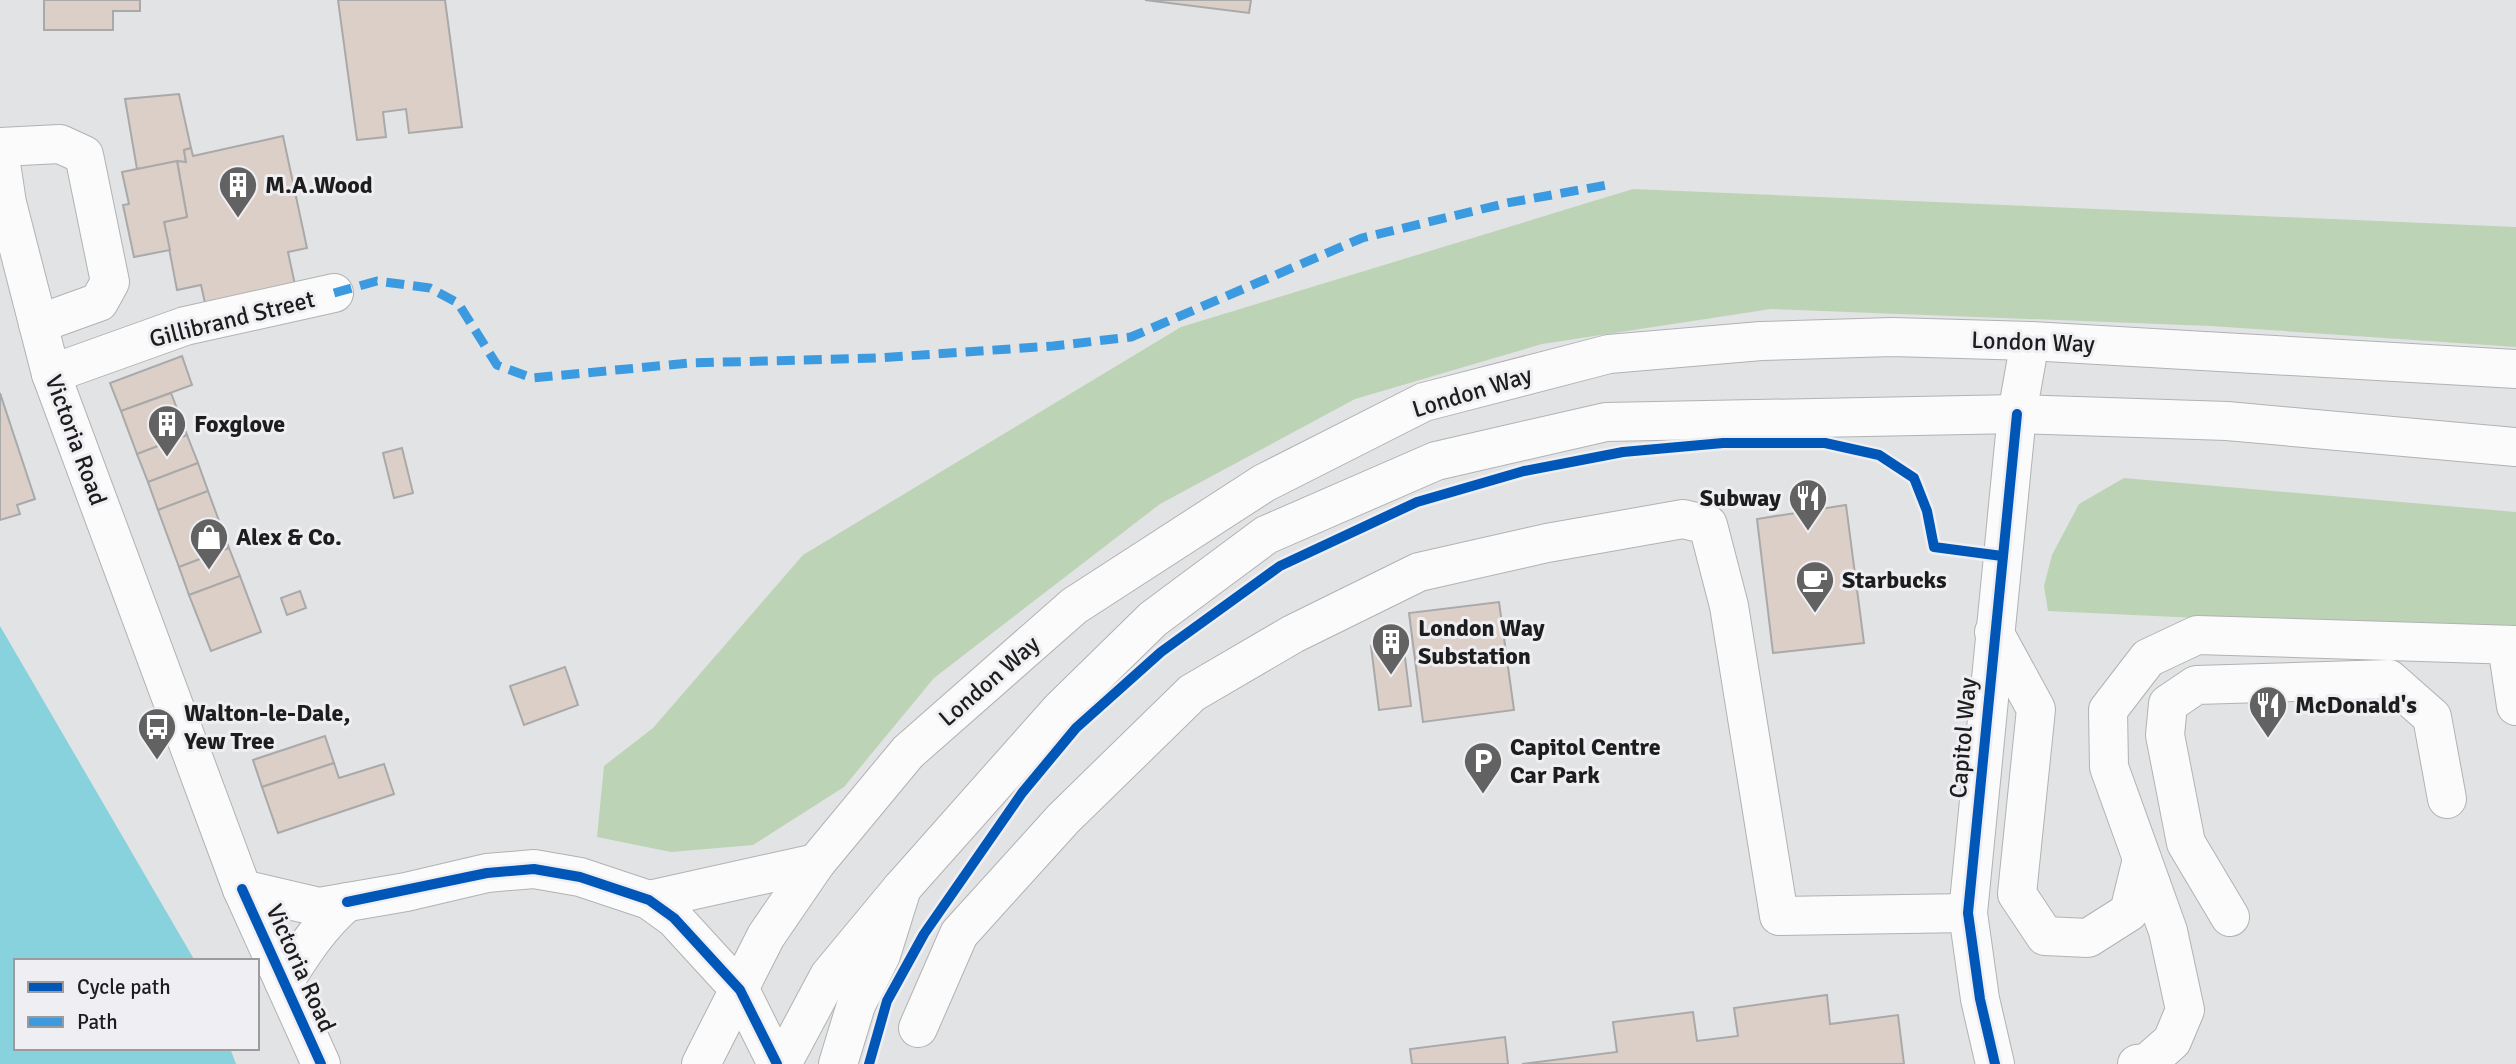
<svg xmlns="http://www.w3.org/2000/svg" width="2516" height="1064" viewBox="0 0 2516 1064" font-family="Signika,sans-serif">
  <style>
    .green { fill: #bdd3b5 }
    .water { fill: #87d2dd }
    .building { fill: #dccfc7; stroke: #a9a9aa; stroke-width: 2 }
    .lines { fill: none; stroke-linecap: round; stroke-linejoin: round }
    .minor-casing { stroke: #b1b2b3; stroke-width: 40 }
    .major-casing { stroke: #b1b2b3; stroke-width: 40 }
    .highway-casing { stroke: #b1b2b3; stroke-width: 40 }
    .minor { stroke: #fbfbfb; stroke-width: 38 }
    .major { stroke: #fbfbfb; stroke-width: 38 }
    .highway { stroke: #fbfbfb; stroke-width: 38 }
    .quiet { stroke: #3c9be0; stroke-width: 9; stroke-dasharray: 18 9; stroke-linecap: butt }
    .cycleway-casing { stroke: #efeff3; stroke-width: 15 }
    .cycleway { stroke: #0057b8; stroke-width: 10 }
    .labels { text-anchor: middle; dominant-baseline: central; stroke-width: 6; stroke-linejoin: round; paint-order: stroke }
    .poi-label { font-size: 24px; font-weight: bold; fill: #1d1d1e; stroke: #efeff3; text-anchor: start }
    .street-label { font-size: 24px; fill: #1d1d1e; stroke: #efeff3 }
  </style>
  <rect width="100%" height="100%" fill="#e2e3e4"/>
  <g class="green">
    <polygon points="1633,189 2516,227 2516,347 2211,326 1771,309 1542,344 1355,399 1160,504 934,678 844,787 753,845 671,852 597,837 604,766 653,728 803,555 1181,327"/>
    <polygon points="2124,478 2516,512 2516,633 2048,611 2044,586 2052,555 2079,504"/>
  </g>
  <polygon class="water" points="0,626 195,961 16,961 16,1048 230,1048 236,1064 0,1064"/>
  <g class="building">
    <polygon points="44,0 140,0 140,11 113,11 113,30 44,30"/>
    <polygon points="338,0 445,0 462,127 409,133 406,109 383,112 386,137 357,140"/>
    <polygon points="1145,0 1251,0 1249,13"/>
    <polygon points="179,94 191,148 184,150 186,162 137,169 125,99"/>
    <polygon points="283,136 307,248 288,252 295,285 205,303 201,285 177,290 164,222 187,217 177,161 186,162 184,150 191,148 193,156"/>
    <polygon points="177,161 187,217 164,222 170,250 134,257 123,205 129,204 122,172"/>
    <polygon points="182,356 192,385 121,411 110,383"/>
    <polygon points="0,393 35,499 17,505 20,514 0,520"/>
    <polygon points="171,393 187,435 137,454 121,411"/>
    <polygon points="187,435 198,463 148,482 137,454"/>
    <polygon points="402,448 413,493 394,498 383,453"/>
    <polygon points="198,463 208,491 158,510 148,482"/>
    <polygon points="208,491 229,548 179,567 158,510"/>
    <polygon points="1846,505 1864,643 1773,653 1757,519"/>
    <polygon points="229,548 240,576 189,595 179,567"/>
    <polygon points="240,576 261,632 211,651 189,595"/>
    <polygon points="300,591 306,608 287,615 281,598"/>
    <polygon points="1499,602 1514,710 1423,722 1409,613"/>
    <polygon points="1403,641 1411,706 1379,710 1371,646"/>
    <polygon points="565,667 578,705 524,725 510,686"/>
    <polygon points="325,736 334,763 262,787 253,760"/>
    <polygon points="334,763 339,778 384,764 394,794 278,833 262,787"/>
    <polygon points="1827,995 1830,1024 1898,1015 1904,1064 1522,1064 1617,1052 1613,1022 1693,1012 1697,1041 1738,1036 1734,1008"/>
    <polygon points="1505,1037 1508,1064 1412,1064 1410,1049"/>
  </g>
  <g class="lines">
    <g class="minor-casing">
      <g id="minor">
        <polyline points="0,147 60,144 84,155 110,282 99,302 38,324"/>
        <polyline points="51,374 185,326 334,293"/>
        <polyline points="1994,632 2036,709 2017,894 2045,936 2088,938 2129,912 2142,859"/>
        <polyline points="2507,645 2516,706"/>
        <polyline points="2230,917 2186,843 2165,735 2168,704 2196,685 2389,679 2432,717 2447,799"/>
        <polyline points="918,1028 959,934 1063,819 1192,693 1293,634 1419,572 1547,543 1683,519 1708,525 1729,606 1779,916 1968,913"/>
        <polyline points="838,1064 856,1005 881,955 902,888"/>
        <polyline points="1995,1064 1980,999 1968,913 2017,414"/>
        <polyline points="2137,1064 2147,1063 2172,1041 2185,1010 2168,931 2109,767 2108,710 2148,658 2197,635 2516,645"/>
      </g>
    </g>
    <g class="major-casing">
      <g id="major">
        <polyline points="0,157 7,203 51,374 242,889 321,1064"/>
        <polyline points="242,889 319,907 406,892 487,873 534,869 580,877 649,900 674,918 740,990 777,1064"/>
        <polyline points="649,900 816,863"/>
        <path d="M 284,982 C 303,952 320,925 347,902"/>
      </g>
    </g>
    <g class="highway-casing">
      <g id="highway">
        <polyline points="2017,414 2030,341"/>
        <polyline points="701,1064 766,936 816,863 908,752 1074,606 1264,483 1424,402 1609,354 1761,341 1892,337 2030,341 2516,369"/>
        <polyline points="782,1064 829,976 902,888 1060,710 1153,619 1266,535 1436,461 1606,422 2017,414 2227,421 2516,447"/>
      </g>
    </g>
    <use href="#minor" class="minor"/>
    <use href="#major" class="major"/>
    <use href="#highway" class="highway"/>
    <polyline class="quiet" points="334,293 377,281 430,288 458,303 497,365 532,378 690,363 877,358 1053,346 1131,337 1362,238 1507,203 1607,185"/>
    <g class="cycleway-casing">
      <g id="cycleway">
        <polyline points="242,889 321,1064"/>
        <polyline points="347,902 487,873 534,869 580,877 649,900 674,918 740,990 777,1064"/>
        <polyline points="869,1064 887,1001 924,934 1022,793 1076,728 1161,652 1280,566 1417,502 1524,471 1623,452 1723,443 1825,443 1879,455 1914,478 1927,511 1934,547 2002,556"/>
        <polyline points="1995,1064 1980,999 1968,913 2017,414"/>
      </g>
    </g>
    <use href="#cycleway" class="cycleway"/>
  </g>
  <defs>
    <g id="building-pin" transform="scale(2.0125)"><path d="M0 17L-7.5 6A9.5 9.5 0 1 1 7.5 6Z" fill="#626263" stroke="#efeff3"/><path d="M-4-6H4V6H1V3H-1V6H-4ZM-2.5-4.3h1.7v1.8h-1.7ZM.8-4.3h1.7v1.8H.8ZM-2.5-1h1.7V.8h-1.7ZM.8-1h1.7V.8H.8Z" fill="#fff"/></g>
    <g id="restaurant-pin" transform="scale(2.0125)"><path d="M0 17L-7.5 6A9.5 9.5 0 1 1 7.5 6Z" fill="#626263" stroke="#efeff3"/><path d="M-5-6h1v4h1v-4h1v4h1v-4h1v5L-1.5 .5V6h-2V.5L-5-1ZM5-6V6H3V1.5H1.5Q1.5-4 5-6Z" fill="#fff"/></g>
    <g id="shop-pin" transform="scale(2.0125)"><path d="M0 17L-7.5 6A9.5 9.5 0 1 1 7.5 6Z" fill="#626263" stroke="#efeff3"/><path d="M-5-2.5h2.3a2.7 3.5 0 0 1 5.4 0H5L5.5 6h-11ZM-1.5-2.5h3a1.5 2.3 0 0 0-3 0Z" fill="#fff"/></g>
    <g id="cafe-pin" transform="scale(2.0125)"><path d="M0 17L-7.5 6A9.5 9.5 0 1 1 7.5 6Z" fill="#626263" stroke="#efeff3"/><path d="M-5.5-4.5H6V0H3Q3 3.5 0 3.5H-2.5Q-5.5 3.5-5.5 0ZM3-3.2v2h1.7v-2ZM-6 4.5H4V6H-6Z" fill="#fff"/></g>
    <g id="bus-pin" transform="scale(2.0125)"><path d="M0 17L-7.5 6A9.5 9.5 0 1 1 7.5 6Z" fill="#626263" stroke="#efeff3"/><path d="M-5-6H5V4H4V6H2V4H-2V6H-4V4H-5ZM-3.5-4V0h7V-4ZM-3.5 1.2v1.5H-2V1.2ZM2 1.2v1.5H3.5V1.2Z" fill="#fff"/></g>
    <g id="parking-pin" transform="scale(2.0125)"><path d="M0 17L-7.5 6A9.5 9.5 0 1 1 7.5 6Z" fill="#626263" stroke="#efeff3"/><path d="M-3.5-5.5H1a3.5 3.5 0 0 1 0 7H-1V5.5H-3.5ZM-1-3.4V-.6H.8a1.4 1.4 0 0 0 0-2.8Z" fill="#fff"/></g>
  </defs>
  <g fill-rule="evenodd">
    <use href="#building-pin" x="238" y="185"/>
    <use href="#building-pin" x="167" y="424"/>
    <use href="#restaurant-pin" x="1808" y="498"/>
    <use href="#shop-pin" x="209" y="537"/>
    <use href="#cafe-pin" x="1815" y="580"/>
    <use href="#building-pin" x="1391" y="642"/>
    <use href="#restaurant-pin" x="2268" y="705"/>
    <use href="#bus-pin" x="157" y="727"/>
    <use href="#parking-pin" x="1483" y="761"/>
  </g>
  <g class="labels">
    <g class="poi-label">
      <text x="265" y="185">M.A.Wood</text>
      <text x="194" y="424">Foxglove</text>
      <text x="1781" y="498" text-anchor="end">Subway</text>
      <text x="236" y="537">Alex &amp; Co.</text>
      <text x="1842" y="580">Starbucks</text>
      <text x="1418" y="628">London Way<tspan x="1418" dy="28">Substation</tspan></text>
      <text x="2295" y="705">McDonald's</text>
      <text x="184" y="713">Walton-le-Dale,<tspan x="184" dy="28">Yew Tree</tspan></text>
      <text x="1510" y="747">Capitol Centre<tspan x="1510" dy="28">Car Park</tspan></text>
    </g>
    <g class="street-label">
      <text transform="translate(232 319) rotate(-14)">Gillibrand Street</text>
      <text transform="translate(2033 342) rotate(2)">London Way</text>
      <text transform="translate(1472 392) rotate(-17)">London Way</text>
      <text transform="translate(76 440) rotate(70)">Victoria Road</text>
      <text transform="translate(989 681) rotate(-41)">London Way</text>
      <text transform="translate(1963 738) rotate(-85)">Capitol Way</text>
      <text transform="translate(301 968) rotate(66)">Victoria Road</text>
    </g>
  </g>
  <rect x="14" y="959" width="245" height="91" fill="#efeff3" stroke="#9b9b9e" stroke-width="2"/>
  <rect x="28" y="982" width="35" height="10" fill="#0057b8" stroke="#9b9b9e" stroke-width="2"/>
  <text x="77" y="994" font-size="21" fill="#1d1d1e">Cycle path</text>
  <rect x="28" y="1017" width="35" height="10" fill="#3c9be0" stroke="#9b9b9e" stroke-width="2"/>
  <text x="77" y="1029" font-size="21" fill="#1d1d1e">Path</text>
</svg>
